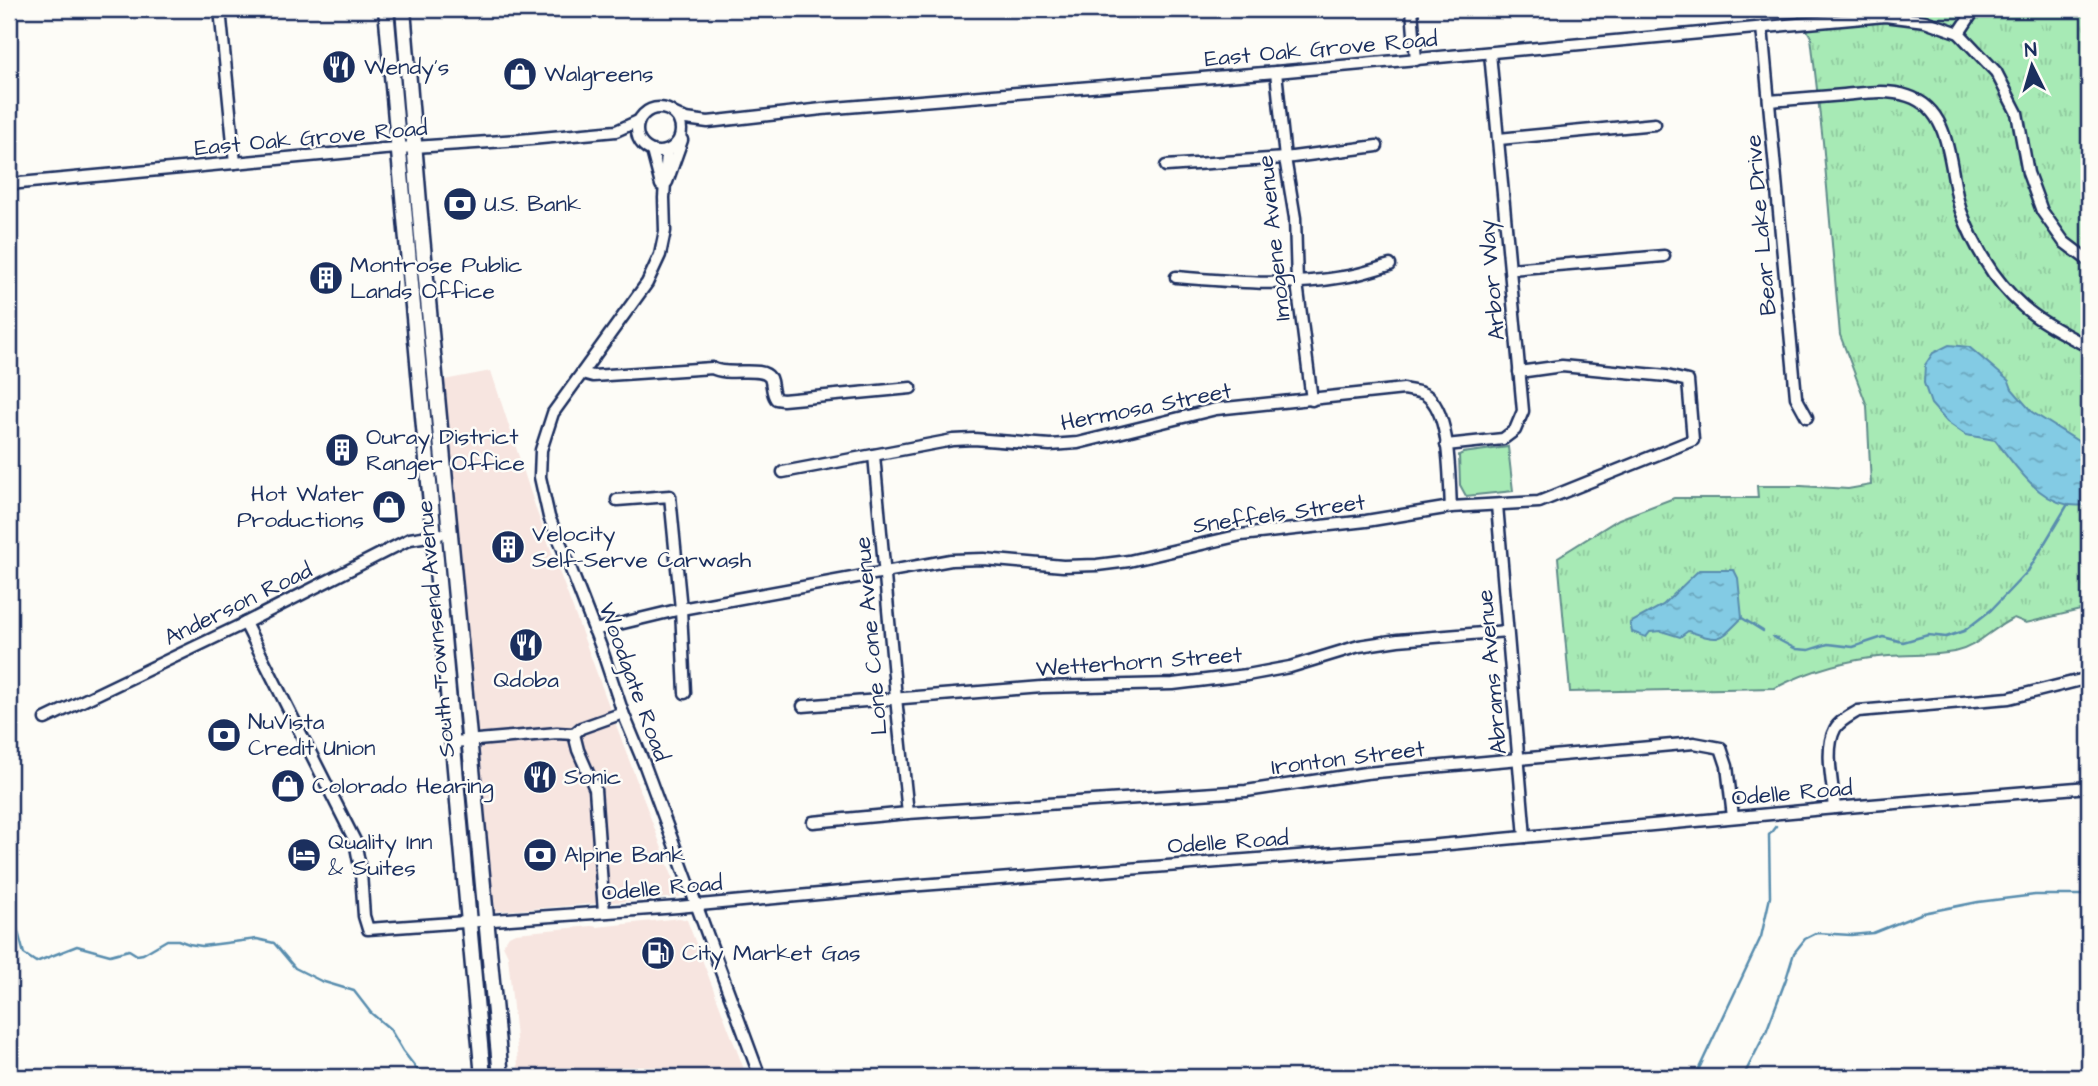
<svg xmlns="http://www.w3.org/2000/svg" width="2098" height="1086" viewBox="0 0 2098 1086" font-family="'Architects Daughter',sans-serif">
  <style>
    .built { fill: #f7e5e0 }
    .grass { fill: url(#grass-tufts); stroke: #618c8a; stroke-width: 2 }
    .green { fill: #a7eab5; stroke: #618c8a; stroke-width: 2 }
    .water { fill: url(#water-ripples); stroke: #598dae; stroke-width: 2 }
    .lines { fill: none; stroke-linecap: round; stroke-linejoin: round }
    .stream { stroke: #598dae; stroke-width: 2.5 }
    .minor-casing { stroke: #1b2f5e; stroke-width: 15 }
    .highway-casing { stroke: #1b2f5e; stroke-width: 19 }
    .minor { stroke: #fdfcf7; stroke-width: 10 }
    .highway { stroke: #fdfcf7; stroke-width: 14 }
    .labels { text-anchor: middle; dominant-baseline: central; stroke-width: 5; stroke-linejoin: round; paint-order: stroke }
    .street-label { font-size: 23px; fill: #1b2f5e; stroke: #fdfcf7 }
    .poi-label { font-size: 23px; fill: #1b2f5e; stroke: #fdfcf7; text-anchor: start }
  </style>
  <defs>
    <pattern id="grass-tufts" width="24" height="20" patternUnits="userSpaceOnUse" patternTransform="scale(1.75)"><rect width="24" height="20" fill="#a7eab5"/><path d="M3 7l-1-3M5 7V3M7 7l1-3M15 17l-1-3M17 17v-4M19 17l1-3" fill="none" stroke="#8fc99e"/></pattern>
    <pattern id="water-ripples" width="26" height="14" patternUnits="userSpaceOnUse" patternTransform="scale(1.75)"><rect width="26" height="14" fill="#83cbe4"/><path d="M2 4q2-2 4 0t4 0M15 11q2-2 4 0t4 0" fill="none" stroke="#6aa5bc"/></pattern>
  </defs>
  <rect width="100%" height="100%" fill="#fdfcf7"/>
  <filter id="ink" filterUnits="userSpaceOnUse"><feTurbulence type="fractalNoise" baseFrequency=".0143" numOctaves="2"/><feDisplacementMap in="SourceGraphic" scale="14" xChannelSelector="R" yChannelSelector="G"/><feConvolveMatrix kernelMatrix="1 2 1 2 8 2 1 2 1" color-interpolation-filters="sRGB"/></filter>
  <g filter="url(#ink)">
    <g class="built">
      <polygon points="491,371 537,512 680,897 491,912 444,380"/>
      <polygon points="680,918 687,920 747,1077 514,1077 518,1069 517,1049 508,956 503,945 509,936 515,933 592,926 597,927"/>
    </g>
    <path class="grass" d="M 1795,9 L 2089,9 L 2089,608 L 2026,623 L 2014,618 C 1992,628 1978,647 1954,652 C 1933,656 1910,654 1889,656 C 1850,659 1810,670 1775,688 L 1570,692 L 1558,557 L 1619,519 L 1674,498 L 1758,498 L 1757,486 L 1801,486 L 1848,489 L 1871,485 L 1867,406 L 1840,335 L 1823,142 L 1811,37 Z"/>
    <polygon class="green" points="1508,447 1513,491 1466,496 1460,485 1459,455 1463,453"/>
    <g class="water">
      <path d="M 1949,345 L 1969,347 L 2009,381 L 2012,389 L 2032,412 L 2084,445 L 2089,456 L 2089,500 L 2085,505 C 2043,511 2018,468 1995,440 L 1966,435 L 1947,422 L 1931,404 L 1924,383 L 1925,365 L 1933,353 Z"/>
      <path d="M 1699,570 L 1734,570 L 1738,578 L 1742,618 C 1718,642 1721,642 1688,631 L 1680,637 L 1661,631 L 1650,632 L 1646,637 L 1632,632 L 1630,623 L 1663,605 Z"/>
    </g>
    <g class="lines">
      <g class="stream">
        <polyline points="1742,618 1763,631"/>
        <polyline points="1773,637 1796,649 1809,650 1828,644 1853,647 1883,637 1903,642 1928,635 1946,637 1964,631 1991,610 2028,571 2068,504"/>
        <polyline points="9,898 24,954 36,962 77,946 110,955 129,950 137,955 143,954 167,940 178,940 189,944 202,946 257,939 274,943 295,968 321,981 354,991 371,1013 390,1029 403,1051 423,1077"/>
        <polyline points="1695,1077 1761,937 1770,897 1769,835 1776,826"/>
        <polyline points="1743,1077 1766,1032 1786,979 1794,953 1805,939 1817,933 1851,935 1873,933 1923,913 1978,902 2035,895 2089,895"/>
      </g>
      <g class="minor-casing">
        <g id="minor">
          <polyline points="220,9 235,163"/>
          <polyline points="1412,9 1416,60"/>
          <polyline points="1762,27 1796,397 1807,417"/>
          <polyline points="1959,33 1975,9"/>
          <polyline points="1276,72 1285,158 1295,218 1297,283 1312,400"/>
          <path d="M 1769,101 C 1794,99 1819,97 1844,95 C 1865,93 1887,89 1908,96 C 1955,111 1948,173 1961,211 C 1969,233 1980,254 1993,273 C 2022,313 2047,325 2089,347"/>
          <circle cx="659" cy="130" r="22"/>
          <polyline points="673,113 686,119 708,122 822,109 1276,72 1885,16 1925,21 1959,33 1996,72 2017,113 2028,173 2042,211 2064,242 2089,261"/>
          <polyline points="1499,139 1655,124"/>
          <polyline points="652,151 661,185"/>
          <polyline points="667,151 664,198 665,231 660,255 647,283 553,413 541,450 540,477 549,517 563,549 601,647 623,713 645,766 760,1077"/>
          <polyline points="1166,166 1285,158 1377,146"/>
          <polyline points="667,182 682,140"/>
          <polyline points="9,184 384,149 520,140 616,131 638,121"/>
          <polyline points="1511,269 1664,256"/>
          <path d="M 1176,277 C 1232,282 1287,287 1343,277 C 1359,275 1375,269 1390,265"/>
          <path d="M 582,373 L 593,376 L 712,368 C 728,377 762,365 770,378 C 773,385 771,392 776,399 L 783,400 L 911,388"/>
          <polyline points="1446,445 1503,439 1515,430 1523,411 1490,53"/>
          <polyline points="874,455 896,698 908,813"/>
          <path d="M 783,472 L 953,440 L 974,439 L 1050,445 L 1078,443 L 1216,409 L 1404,389 C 1411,391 1421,391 1426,395 C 1451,412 1449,479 1451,507"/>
          <polyline points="617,500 670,496 681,609 685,693"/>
          <polyline points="1497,505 1525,837"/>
          <polyline points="245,623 355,841 361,873 364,916 368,929 678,907 895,887 1439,845 1835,808 2089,787"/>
          <polyline points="594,630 681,609 951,560 984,559 1063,566 1097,565 1129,561 1241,535 1366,521 1451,507 1539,502 1693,440 1688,381 1667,376 1562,366 1519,372"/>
          <polyline points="803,706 1042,687 1173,684 1247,675 1290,667 1359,646 1398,640 1507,631"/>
          <polyline points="45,719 245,623 410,539 440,534"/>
          <polyline points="574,734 578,750 595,789 604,912"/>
          <polyline points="454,742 557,733 574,734 581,728 623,713"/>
          <path d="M 1835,808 C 1833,785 1824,749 1835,729 C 1839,721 1850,716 1858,711 L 2009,698 L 2089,678"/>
          <polyline points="813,822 908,813 1246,791 1366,773 1694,743 1721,748 1727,766 1733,817"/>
        </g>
      </g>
      <g class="highway-casing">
        <g id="highway">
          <polyline points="386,9 483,1077"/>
          <polyline points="403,9 420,215 501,1077"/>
        </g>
      </g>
      <use href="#minor" class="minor"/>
      <use href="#highway" class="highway"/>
    </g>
  </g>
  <defs>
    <g id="restaurant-disc" transform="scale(1.75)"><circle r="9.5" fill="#1b2f5e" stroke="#fdfcf7"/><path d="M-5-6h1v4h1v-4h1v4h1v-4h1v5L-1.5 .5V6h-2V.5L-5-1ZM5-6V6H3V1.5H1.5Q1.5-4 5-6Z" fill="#fff"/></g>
    <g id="shop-disc" transform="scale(1.75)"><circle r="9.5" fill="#1b2f5e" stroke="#fdfcf7"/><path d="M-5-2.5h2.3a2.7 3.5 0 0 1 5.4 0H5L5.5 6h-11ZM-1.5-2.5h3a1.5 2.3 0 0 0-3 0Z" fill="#fff"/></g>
    <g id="bank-disc" transform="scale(1.75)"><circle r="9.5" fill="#1b2f5e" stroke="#fdfcf7"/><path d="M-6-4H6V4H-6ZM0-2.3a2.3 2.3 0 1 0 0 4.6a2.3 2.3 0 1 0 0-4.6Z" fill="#fff"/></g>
    <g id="building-disc" transform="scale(1.75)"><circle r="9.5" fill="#1b2f5e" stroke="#fdfcf7"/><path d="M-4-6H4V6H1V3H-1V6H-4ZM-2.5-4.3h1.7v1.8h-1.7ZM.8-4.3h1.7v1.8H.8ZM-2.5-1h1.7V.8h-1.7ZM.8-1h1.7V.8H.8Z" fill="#fff"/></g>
    <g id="hotel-disc" transform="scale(1.75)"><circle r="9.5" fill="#1b2f5e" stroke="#fdfcf7"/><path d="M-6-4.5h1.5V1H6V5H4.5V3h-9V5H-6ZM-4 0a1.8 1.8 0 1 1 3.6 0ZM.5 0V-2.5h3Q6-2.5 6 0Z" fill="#fff"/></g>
    <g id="fuel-disc" transform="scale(1.75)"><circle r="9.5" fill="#1b2f5e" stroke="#fdfcf7"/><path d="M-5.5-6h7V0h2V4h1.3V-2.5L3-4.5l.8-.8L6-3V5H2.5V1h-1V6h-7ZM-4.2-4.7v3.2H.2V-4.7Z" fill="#fff"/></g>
  </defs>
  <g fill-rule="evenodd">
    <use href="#restaurant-disc" x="339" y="67"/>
    <use href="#shop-disc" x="520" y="74"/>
    <use href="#bank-disc" x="460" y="204"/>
    <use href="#building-disc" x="326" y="278"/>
    <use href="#building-disc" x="342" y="450"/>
    <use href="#shop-disc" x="389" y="507"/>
    <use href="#building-disc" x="508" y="547"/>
    <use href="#restaurant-disc" x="526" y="645"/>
    <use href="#bank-disc" x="224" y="735"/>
    <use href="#restaurant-disc" x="540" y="777"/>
    <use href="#shop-disc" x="288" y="786"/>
    <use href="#hotel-disc" x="304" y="855"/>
    <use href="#bank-disc" x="540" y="855"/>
    <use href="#fuel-disc" x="658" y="953"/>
  </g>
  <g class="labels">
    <g class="street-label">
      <text transform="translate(1321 49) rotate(-5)">East Oak Grove Road</text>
      <text transform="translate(311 138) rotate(-5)">East Oak Grove Road</text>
      <text transform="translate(1761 225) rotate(-95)">Bear Lake Drive</text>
      <text transform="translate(1274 238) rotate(-96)">Imogene Avenue</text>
      <text transform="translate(1492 280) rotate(-95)">Arbor Way</text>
      <text transform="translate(1146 407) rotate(-11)">Hermosa Street</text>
      <text transform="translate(1279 514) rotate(-8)">Sneffels Street</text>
      <text transform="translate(238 604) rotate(-26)">Anderson Road</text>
      <text transform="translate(436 629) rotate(-95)">South Townsend Avenue</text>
      <text transform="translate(871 636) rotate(-95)">Lone Cone Avenue</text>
      <text transform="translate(1139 662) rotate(-4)">Wetterhorn Street</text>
      <text transform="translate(1492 672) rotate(-95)">Abrams Avenue</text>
      <text transform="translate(634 682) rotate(70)">Woodgate Road</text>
      <text transform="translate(1348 758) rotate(-7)">Ironton Street</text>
      <text transform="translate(1792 793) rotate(-5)">Odelle Road</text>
      <text transform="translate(1228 842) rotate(-4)">Odelle Road</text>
      <text transform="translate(662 888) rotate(-5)">Odelle Road</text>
    </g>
    <g class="poi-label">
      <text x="364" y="67">Wendy's</text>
      <text x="544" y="74">Walgreens</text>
      <text x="484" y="204">U.S. Bank</text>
      <text x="350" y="265">Montrose Public<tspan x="350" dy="26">Lands Office</tspan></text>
      <text x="366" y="437">Ouray District<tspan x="366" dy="26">Ranger Office</tspan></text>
      <text x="364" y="494" text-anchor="end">Hot Water<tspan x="364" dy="26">Productions</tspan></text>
      <text x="532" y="534">Velocity<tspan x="532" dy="26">Self-Serve Carwash</tspan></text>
      <text x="526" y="680" text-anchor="middle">Qdoba</text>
      <text x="248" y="722">NuVista<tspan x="248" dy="26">Credit Union</tspan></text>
      <text x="564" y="777">Sonic</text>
      <text x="312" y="786">Colorado Hearing</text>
      <text x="328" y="842">Quality Inn<tspan x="328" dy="26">&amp; Suites</tspan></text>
      <text x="564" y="855">Alpine Bank</text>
      <text x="682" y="953">City Market Gas</text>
    </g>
  </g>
  <rect width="2098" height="1086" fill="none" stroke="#fdfcf7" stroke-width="35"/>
  <rect x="18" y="18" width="2063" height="1051" fill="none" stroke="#1b2f5e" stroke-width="2.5" filter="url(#ink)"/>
  <g transform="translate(2032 66) rotate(355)" stroke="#fdfcf7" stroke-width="5" paint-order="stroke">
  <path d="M0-5L12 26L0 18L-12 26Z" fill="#1b2f5e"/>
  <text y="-10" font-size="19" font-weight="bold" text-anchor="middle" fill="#1b2f5e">N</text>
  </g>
</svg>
